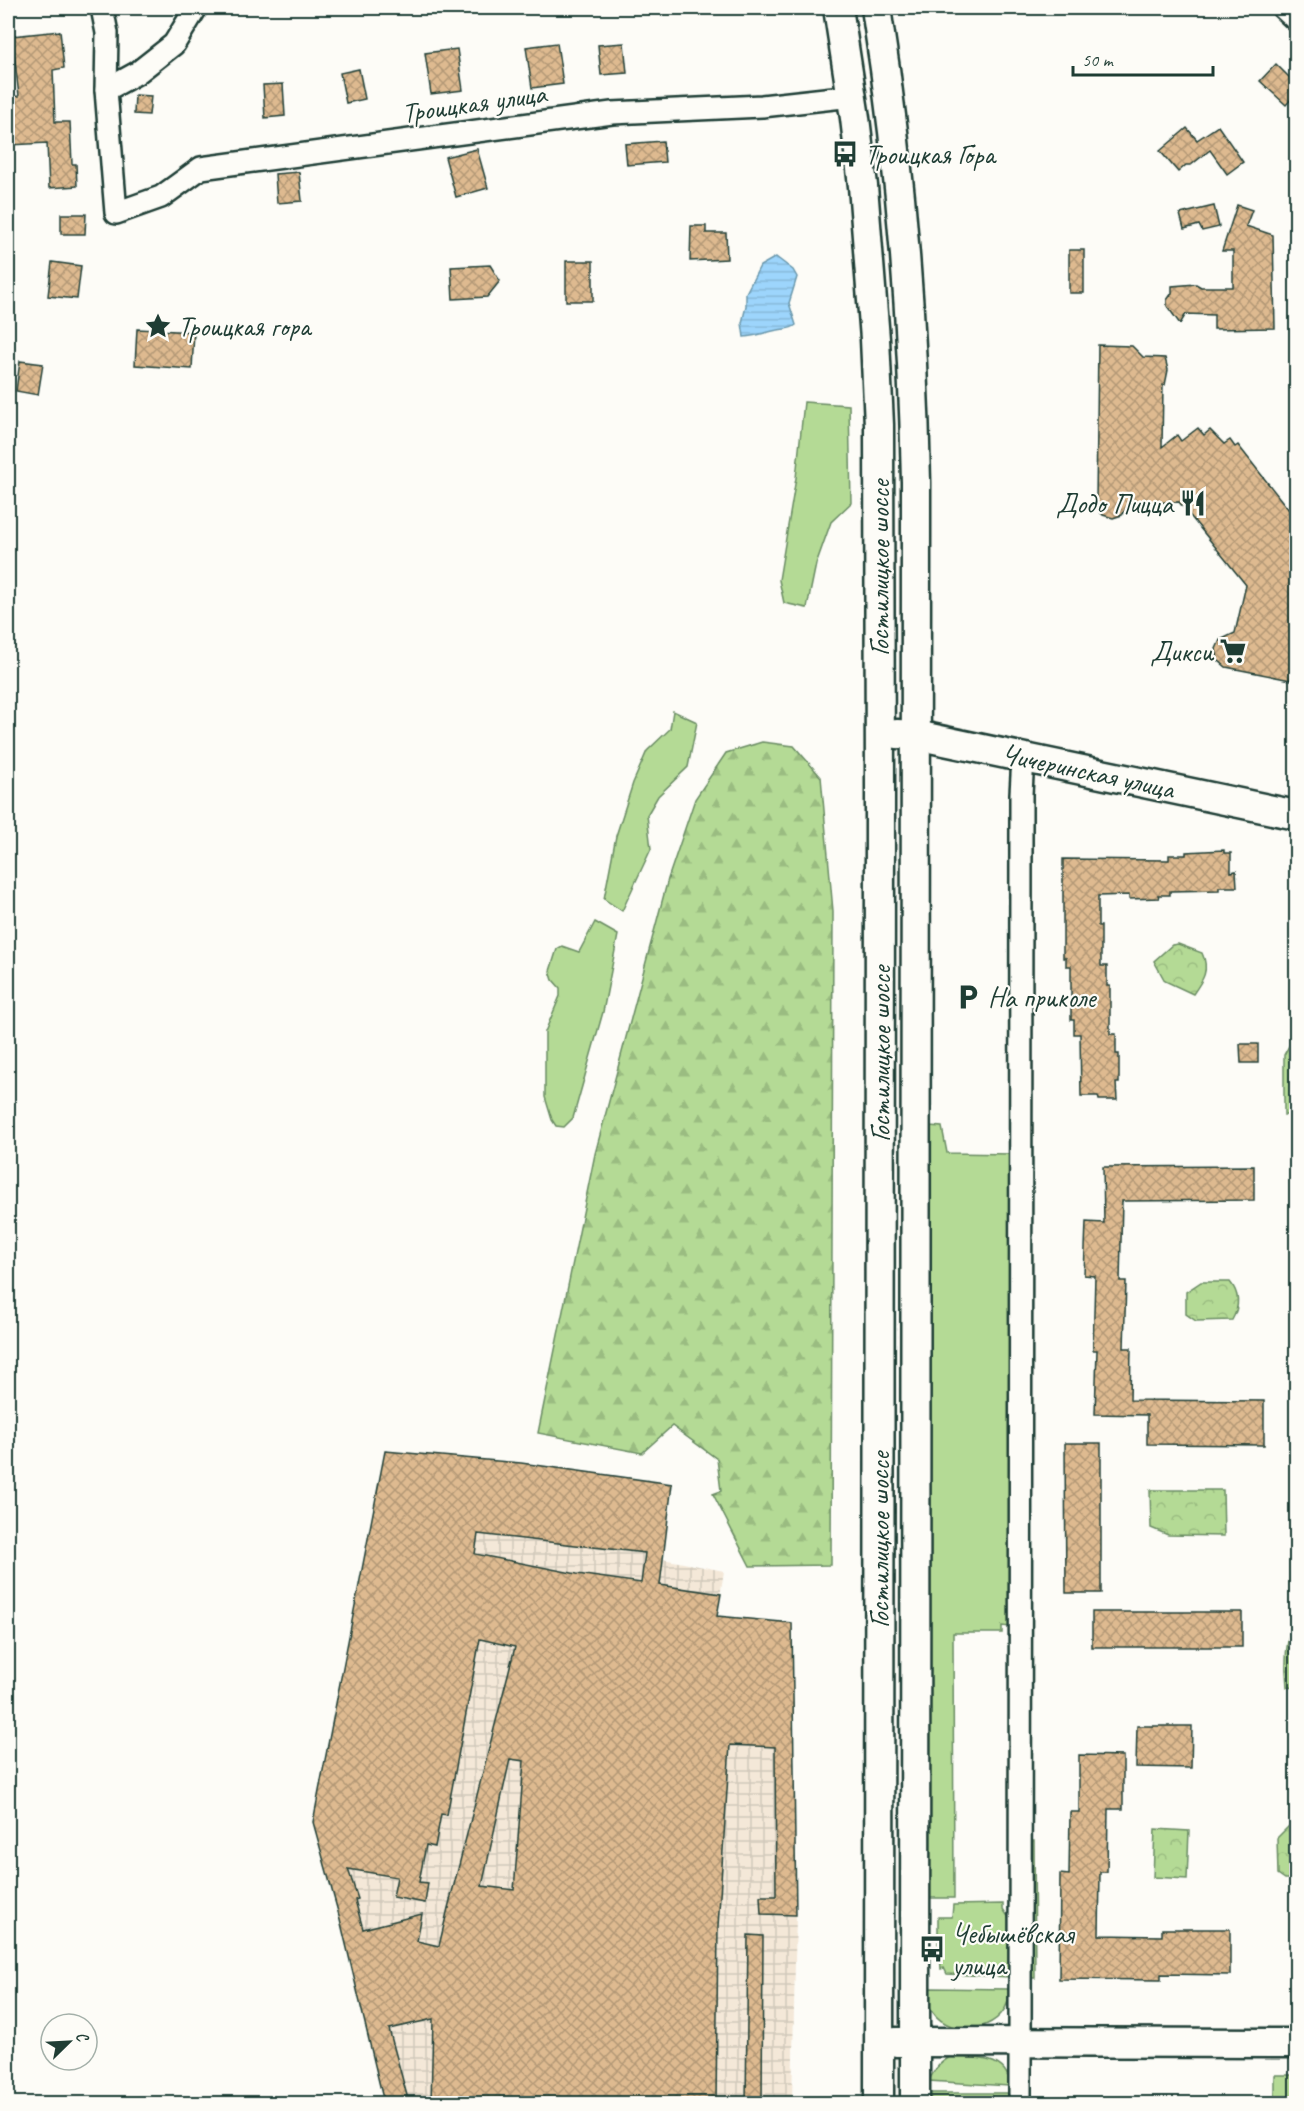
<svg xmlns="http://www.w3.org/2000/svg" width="1304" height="2111" viewBox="0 0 1304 2111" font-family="Caveat,sans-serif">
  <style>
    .industrial { fill: url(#industrial-grid) }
    .green { fill: #b4da95; stroke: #6a8c64; stroke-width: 1.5 }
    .forest { fill: url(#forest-firs); stroke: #6a8c64; stroke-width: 1.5 }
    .park { fill: url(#park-crowns); stroke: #6a8c64; stroke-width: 1.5 }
    .water { fill: url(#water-rules); stroke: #6b98ac; stroke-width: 1.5 }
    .building { fill: url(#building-cross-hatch); stroke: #1f3d34; stroke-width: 1.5; fill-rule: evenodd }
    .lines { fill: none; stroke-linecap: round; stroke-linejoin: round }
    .street-casing { stroke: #1f3d34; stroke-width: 26 }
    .secondary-casing { stroke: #1f3d34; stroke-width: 33 }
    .street { stroke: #fdfcf7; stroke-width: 21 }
    .secondary { stroke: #fdfcf7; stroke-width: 28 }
    .labels { text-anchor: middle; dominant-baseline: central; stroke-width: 4.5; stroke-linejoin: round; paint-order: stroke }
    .street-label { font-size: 28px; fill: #1f3d34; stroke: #fdfcf7 }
    .poi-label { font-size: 28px; fill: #1f3d34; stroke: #fdfcf7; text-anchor: start }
  </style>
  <defs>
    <pattern id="industrial-grid" width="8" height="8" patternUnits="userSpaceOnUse" patternTransform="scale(1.5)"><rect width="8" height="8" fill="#f4e8d8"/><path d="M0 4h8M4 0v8" fill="none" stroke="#d1c8ba"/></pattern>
    <pattern id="forest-firs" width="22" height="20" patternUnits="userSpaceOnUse" patternTransform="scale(1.5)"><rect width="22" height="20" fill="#b4da95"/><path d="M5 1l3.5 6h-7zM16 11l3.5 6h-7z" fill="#9abc81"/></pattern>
    <pattern id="park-crowns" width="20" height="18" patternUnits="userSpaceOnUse" patternTransform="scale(1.5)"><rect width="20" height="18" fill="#b4da95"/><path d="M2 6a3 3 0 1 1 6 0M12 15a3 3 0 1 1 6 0" fill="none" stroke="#9abc81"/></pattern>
    <pattern id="water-rules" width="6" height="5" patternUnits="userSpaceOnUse" patternTransform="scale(1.5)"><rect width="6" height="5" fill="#9dd5fc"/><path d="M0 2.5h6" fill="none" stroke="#87b8d9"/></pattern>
    <pattern id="building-cross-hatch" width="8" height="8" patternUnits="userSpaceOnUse" patternTransform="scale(1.5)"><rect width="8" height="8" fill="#deba90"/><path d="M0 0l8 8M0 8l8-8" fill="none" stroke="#b39876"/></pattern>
  </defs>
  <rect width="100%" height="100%" fill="#fdfcf7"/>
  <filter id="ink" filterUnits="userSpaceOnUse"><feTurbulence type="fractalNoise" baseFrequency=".0167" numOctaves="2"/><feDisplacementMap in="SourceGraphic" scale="12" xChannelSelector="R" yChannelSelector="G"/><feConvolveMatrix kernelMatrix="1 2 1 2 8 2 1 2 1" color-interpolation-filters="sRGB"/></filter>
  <g filter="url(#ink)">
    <polygon class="industrial" points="521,1463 672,1484 663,1559 724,1571 717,1616 792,1623 796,1915 792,2103 384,2103 341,1924 383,1470"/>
    <g class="green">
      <polygon points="804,402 849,405 851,503 831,522 816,564 807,608 784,603 779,580 796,478"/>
      <polygon points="673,711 697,722 688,767 658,796 647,815 651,849 622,911 604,899 616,836 633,783 647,751 670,729"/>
      <polygon points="595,922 618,935 603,1012 573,1118 564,1127 556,1126 552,1120 545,1097 545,1032 560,996 560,988 553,980 550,971 557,949 562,946 579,952"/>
      <polygon points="1289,1046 1296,1061 1296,1115 1284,1115 1284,1055"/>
      <polygon points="929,1126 942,1127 947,1153 1013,1154 1010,1627 1002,1626 1002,1633 953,1633 954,1898 928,1898"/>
      <polygon points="1030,1841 1034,1841 1035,1978 1030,1978"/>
      <polygon points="1003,1904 1003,1909 1009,1918 1010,1977 947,1974 944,1968 941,1969 940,1954 938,1953 938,1917 952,1917 953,1905"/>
      <path d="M 928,1988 L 1009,1989 C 1012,2030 952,2042 932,2011 C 928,2004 929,1995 928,1988 Z"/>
      <path d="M 950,2057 C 971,2057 1010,2056 1009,2086 L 929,2081 C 934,2070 939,2063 950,2057 Z"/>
      <polygon points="1275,2075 1296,2075 1296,2103 1280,2103 1275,2100"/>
      <rect x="926" y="2093" width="84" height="10"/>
    </g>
    <polygon class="forest" points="762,742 794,746 821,777 833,911 831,1565 750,1566 713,1494 721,1491 717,1459 672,1426 642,1453 538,1433 595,1154 668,879 695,799 726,753"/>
    <g class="park">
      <path d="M 1178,944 L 1202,953 C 1210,970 1203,980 1193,994 L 1165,981 L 1154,961 L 1172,945 Z"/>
      <path d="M 1201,1282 L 1230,1282 C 1240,1294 1240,1306 1232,1320 L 1196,1321 L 1186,1314 L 1186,1292 Z"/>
      <polygon points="1150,1490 1223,1490 1224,1536 1168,1535 1151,1528"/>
      <path d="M 1296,1616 L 1296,1688 L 1287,1687 C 1284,1662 1286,1641 1293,1617 Z"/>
      <polygon points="1293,1822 1296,1822 1296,1879 1285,1879 1278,1874 1277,1838"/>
      <polygon points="1155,1829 1189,1831 1187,1879 1153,1877"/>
    </g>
    <path class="water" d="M 776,257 L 793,270 L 797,277 L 789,303 L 796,325 C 790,330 785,328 778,330 C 765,332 758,336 744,337 L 742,323 L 746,306 L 746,293 L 760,266 Z"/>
    <g class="building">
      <polygon points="60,31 64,68 53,70 55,122 70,122 72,164 76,164 77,186 49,188 47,143 10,145 8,97 19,96 12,36"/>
      <polygon points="557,43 563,84 532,88 526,47"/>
      <polygon points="624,43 627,73 601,75 598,45"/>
      <polygon points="457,49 463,90 431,94 425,53"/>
      <polygon points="1276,64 1296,84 1296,94 1286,105 1260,81"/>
      <polygon points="359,69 365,99 346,103 340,73"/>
      <polygon points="283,84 285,116 265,118 263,85"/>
      <polygon points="135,95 151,96 149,115 134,114"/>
      <polygon points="1218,126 1243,162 1227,174 1210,150 1191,165 1186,165 1178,172 1160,151 1187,128 1197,140"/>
      <polygon points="663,141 665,162 627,165 625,144"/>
      <polygon points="477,149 488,188 456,197 445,157"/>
      <polygon points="299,172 302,201 277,203 275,174"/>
      <polygon points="1237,205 1252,210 1246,226 1273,235 1275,328 1214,329 1214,315 1186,314 1180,324 1167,306 1167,300 1172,293 1172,286 1196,284 1201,287 1233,287 1233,251 1222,251"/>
      <polygon points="1214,206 1219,227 1202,231 1199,225 1184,229 1180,214"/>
      <polygon points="61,214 86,214 85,234 61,234"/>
      <polygon points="691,226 706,226 706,233 726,233 727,259 690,261"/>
      <rect x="1069" y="250" width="15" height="43"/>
      <rect x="566" y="261" width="27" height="40"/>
      <polygon points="52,262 81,266 77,299 48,296"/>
      <polygon points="490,265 500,281 487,297 453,299 451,267"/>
      <polygon points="137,329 194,332 192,369 135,365"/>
      <polygon points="1098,345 1132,346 1143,357 1165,358 1168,370 1165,385 1163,385 1162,447 1177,435 1181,441 1198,428 1204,435 1210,430 1224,444 1230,440 1235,447 1238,445 1296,519 1296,681 1226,667 1218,660 1216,649 1220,640 1235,633 1246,585 1179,502 1130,503 1122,515 1113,518 1103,515 1099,511 1096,502"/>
      <polygon points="20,361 43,364 38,395 16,391"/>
      <polygon points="1224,850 1224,853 1231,853 1231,872 1236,871 1237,887 1219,887 1219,890 1170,891 1170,895 1158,895 1159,898 1129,899 1129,895 1098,896 1098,926 1101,926 1101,966 1107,966 1107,986 1110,986 1110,1034 1116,1034 1116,1054 1119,1054 1119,1083 1116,1083 1117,1100 1099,1100 1098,1096 1081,1096 1080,1034 1074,1034 1074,1020 1071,1020 1071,966 1066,966 1066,958 1063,958 1063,859 1169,860 1169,855 1186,855 1186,852"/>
      <polygon points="1240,1044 1258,1044 1258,1063 1241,1063"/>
      <polygon points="1254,1166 1254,1200 1122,1201 1120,1281 1126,1281 1124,1348 1131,1348 1130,1400 1264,1401 1264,1445 1147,1444 1147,1415 1095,1414 1097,1350 1093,1350 1095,1276 1084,1275 1086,1222 1104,1223 1103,1167"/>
      <polygon points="1065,1443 1101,1443 1101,1593 1066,1593"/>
      <path d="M 385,1451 L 521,1463 L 672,1484 L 660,1585 L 721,1594 L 717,1616 L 792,1623 L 796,1915 L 761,1914 L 760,1896 L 776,1896 L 775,1747 L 730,1745 L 718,1926 L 716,2103 L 431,2103 L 433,2019 L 389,2029 L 409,2103 L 384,2103 L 340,1919 L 313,1822 ZM 478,1534 L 645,1553 L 641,1583 L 577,1574 L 475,1554 ZM 480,1639 L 515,1647 L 448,1908 L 450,1908 L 448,1908 L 439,1946 L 417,1941 L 422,1914 L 363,1929 L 355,1900 L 358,1899 L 348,1869 L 397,1877 L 393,1897 L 425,1903 L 428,1883 L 419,1882 L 426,1845 L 435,1847 L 441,1814 L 447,1815 ZM 510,1759 L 524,1761 L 514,1890 L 482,1886 Z"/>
      <rect x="1092" y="1612" width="150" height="35"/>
      <polygon points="1137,1726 1192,1726 1191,1768 1136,1767"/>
      <polygon points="1079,1755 1123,1756 1123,1809 1108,1809 1107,1872 1100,1872 1099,1935 1162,1936 1162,1929 1230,1929 1230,1975 1161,1974 1161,1980 1059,1979 1060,1874 1069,1875 1070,1812 1079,1812"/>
      <polygon points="748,1935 763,1936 762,2103 746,2103"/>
    </g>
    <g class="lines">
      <g class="street-casing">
        <g id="street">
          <polyline points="102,8 107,33 106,90 116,213 161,197 201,168 612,113 762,106 852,96"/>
          <polyline points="1283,8 1296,20"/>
          <polyline points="106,90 137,73 174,44 196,8"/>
          <polyline points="1020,2104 1021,794 1023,757"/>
        </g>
      </g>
      <g class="secondary-casing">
        <g id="secondary">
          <polyline points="838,8 855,118 863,186 875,339 879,425 880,788 879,2104"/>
          <path d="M 876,8 C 901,165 913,323 916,482 L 915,2104"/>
          <polyline points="897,734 916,735 1296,815"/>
          <polyline points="896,2042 1296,2043"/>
        </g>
      </g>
      <use href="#street" class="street"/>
      <use href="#secondary" class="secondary"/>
    </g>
  </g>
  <defs>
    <g id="bus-bare" transform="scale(2.07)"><path d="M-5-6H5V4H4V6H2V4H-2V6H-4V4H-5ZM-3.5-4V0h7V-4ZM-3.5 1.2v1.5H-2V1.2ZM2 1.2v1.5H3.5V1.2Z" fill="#1f3d34" stroke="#fdfcf7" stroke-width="2.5" paint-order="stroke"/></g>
    <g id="sight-bare" transform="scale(2.07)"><path d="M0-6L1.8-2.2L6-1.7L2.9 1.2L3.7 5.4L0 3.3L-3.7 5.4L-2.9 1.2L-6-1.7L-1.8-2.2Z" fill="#1f3d34" stroke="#fdfcf7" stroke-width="2.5" paint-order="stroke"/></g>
    <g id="restaurant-bare" transform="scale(2.07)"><path d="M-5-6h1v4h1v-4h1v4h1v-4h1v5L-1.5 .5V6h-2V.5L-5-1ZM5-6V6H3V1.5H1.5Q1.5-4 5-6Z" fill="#1f3d34" stroke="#fdfcf7" stroke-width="2.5" paint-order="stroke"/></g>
    <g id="supermarket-bare" transform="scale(2.07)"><path d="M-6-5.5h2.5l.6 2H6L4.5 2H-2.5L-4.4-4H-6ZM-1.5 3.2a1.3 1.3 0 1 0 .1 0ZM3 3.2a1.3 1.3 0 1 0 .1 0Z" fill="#1f3d34" stroke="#fdfcf7" stroke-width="2.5" paint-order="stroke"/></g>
    <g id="parking-bare" transform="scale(2.07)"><path d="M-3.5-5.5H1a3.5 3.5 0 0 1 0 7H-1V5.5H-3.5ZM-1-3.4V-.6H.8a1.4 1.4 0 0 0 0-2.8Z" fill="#1f3d34" stroke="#fdfcf7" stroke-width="2.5" paint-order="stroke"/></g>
  </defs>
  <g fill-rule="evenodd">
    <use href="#bus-bare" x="845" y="154"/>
    <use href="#sight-bare" x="158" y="326"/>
    <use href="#restaurant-bare" x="1193" y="503"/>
    <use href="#supermarket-bare" x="1233" y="651"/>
    <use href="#parking-bare" x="968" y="997"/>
    <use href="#bus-bare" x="932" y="1949"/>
  </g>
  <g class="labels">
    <g class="street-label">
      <text transform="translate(474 103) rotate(-8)">Троицкая улица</text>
      <text transform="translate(879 568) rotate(-90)">Гостилицкое шоссе</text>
      <text transform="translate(1088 771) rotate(12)">Чичеринская улица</text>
      <text transform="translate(880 1054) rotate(-90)">Гостилицкое шоссе</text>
      <text transform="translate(879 1540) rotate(-90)">Гостилицкое шоссе</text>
    </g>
    <g class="poi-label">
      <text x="865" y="154">Троицкая Гора</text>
      <text x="178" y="326">Троицкая гора</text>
      <text x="1173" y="503" text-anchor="end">Додо Пицца</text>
      <text x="1213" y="651" text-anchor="end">Дикси</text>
      <text x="988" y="997">На приколе</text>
      <text x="952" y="1933">Чебышёвская<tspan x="952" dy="32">улица</tspan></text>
    </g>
  </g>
  <rect width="1304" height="2111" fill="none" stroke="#fdfcf7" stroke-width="30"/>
  <rect x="15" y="15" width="1274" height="2081" fill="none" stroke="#1f3d34" stroke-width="2" filter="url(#ink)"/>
  <g transform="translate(69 2042) rotate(66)"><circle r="28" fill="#fdfcf7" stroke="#a4b0a9" stroke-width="1.5"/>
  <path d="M0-4.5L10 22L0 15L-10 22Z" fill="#1f3d34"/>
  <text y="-9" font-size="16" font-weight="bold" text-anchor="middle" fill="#1f3d34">С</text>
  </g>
  <path d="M1073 66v9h140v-9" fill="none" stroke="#1f3d34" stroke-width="3"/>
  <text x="1082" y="66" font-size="18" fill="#1f3d34" stroke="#fdfcf7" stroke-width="4.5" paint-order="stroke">50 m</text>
</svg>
